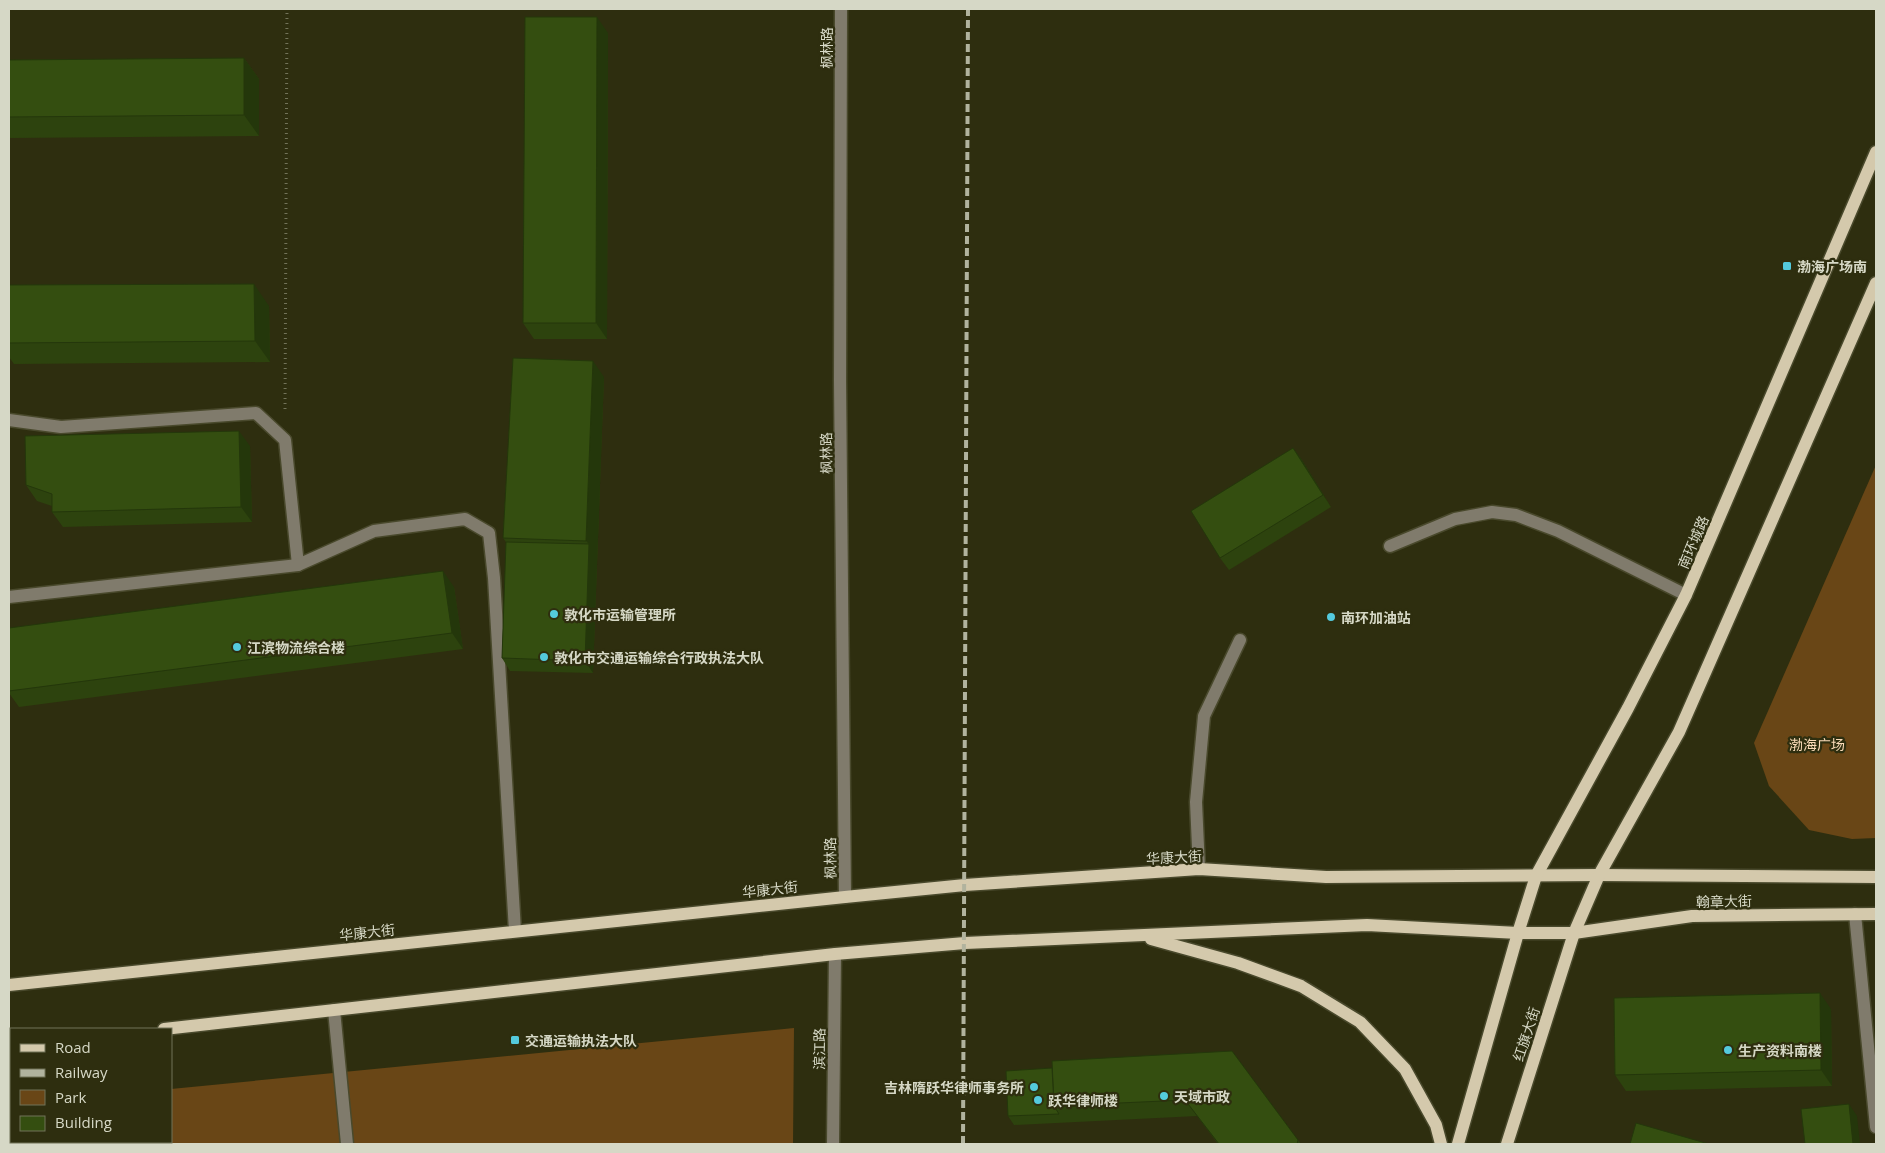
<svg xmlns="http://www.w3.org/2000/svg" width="1885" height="1153" viewBox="0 0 1885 1153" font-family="'Open Sans','Noto Sans SC',sans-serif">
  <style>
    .green { fill: #694616 }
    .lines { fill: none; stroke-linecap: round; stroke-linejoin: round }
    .minor-casing { stroke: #49492c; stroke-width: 15 }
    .major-casing { stroke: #49492c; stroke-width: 15 }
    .path { stroke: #73745a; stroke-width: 3; stroke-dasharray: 1 4; stroke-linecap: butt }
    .minor { stroke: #807b6c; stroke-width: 12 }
    .major { stroke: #d4c9ac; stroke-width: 12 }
    .rail { stroke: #b1b39e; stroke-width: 4; stroke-dasharray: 8 4; stroke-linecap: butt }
    .wall { fill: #2d430e }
    .shaded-wall { fill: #24370b }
    .building { fill: #344e10; stroke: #24370b }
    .poi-dot { fill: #54cadd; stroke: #2e2e0f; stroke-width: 2 }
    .labels { text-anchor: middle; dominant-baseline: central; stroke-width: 4.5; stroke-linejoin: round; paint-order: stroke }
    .street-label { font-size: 14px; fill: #d6d8c6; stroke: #2e2e0f }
    .poi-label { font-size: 14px; font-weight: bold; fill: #d6d8c6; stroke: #2e2e0f; text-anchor: start }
    .park-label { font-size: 14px; fill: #fcdcb9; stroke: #2e2e0f }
  </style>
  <rect width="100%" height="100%" fill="#2e2e0f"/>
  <g class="green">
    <polygon points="1876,465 1876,838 1852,839 1809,830 1769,786 1754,743"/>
    <polygon points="794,1028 793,1144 9,1144 9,1105 11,1105 11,1142 171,1142 171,1089"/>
  </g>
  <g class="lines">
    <g class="minor-casing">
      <g id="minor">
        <polyline points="841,9 840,381 845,897"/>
        <polyline points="9,420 61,427 256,413 285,440 298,565"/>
        <polyline points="1390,546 1455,519 1492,512 1516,515 1558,531 1686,595"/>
        <polyline points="9,597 298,565 374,531 465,519 489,533 494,578 515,931"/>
        <polyline points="1199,869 1196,802 1204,716 1240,640"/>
        <polyline points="1855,914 1876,1127"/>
        <polyline points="334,1010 347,1144"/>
        <polyline points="833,1144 835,954"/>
      </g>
    </g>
    <g class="major-casing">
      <g id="major">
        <polyline points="1151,939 1238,963 1301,986 1360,1022 1405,1069 1436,1125 1441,1144"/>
        <polyline points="9,985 845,897 965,885 1199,869 1326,877 1599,875 1876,877"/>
        <polyline points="164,1029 835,954 965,943 1367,925 1518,933 1574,933 1692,916 1876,914"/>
        <polyline points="9,1047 11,1046"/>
        <polyline points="1458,1144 1518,933 1536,876 1628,708 1686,595 1876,152"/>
        <polyline points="1507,1144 1574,933 1599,875 1679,732 1876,283"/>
      </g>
    </g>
    <polyline class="path" points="285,409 287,9"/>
    <use href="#minor" class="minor"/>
    <use href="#major" class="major"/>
    <polyline class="rail" points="963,1144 968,9"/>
  </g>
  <g class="wall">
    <polygon points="608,33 607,339 534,339 523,323"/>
    <polygon points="244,58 259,79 259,136 9,138 9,60"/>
    <polygon points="9,285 269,306 270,362 14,364 9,357"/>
    <polygon points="604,377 593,673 510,671 502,658 506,542 503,538"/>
    <polygon points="250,446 252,522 63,527 52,512 52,506 37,501 26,485"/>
    <polygon points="1293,448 1302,460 1331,507 1229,570 1220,558"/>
    <polygon points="454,587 463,649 19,707 9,693 9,628"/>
    <polygon points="1831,1009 1832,1086 1626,1091 1615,1075"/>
    <polygon points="1232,1051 1301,1144 1218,1144 1197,1116 1014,1125 1008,1116 1052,1068"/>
  </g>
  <g class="shaded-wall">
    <polygon points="597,17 608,33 607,339 596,323"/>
    <polygon points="244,58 259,79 259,136 244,115"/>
    <polygon points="254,284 269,306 270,362 255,341"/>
    <polygon points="593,361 604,377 593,673 585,661 589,544 586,541"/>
    <polygon points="239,431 250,446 252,522 241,507"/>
    <polygon points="1293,448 1302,460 1331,507 1323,495"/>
    <polygon points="443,571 454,587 463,649 452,633"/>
    <polygon points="1820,993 1831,1009 1832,1086 1821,1070"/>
    <polygon points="1849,1104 1857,1116 1860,1144 1853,1144"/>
  </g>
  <g class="building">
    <polygon points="525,17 597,17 596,323 523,323"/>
    <polygon points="244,58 244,115 9,117 9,60"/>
    <polygon points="254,284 255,341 9,343 9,285"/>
    <polygon points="513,358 593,361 586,541 503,538"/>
    <polygon points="239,431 241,507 52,512 52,494 26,485 25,436"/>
    <polygon points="1293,448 1323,495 1220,558 1191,511"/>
    <polygon points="506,542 589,544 585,661 502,658"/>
    <polygon points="443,571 452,633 9,691 9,628"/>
    <polygon points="1820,993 1821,1070 1615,1075 1614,998"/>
    <polygon points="1232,1051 1298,1140 1297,1144 1219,1144 1185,1100 1054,1106 1052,1061"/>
    <polygon points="1052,1068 1054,1106 1059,1114 1008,1116 1006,1071"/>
    <polygon points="1849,1104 1853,1144 1805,1144 1801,1109"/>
    <polygon points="1636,1123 1709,1144 1630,1144"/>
  </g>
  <g class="poi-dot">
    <rect x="1782" y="261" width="10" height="10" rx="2.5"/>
    <circle cx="554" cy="614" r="5"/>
    <circle cx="1331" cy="617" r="5"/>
    <circle cx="237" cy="647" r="5"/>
    <circle cx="544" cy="657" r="5"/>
    <rect x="510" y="1035" width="10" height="10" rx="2.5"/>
    <circle cx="1728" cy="1050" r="5"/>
    <circle cx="1034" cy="1087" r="5"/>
    <circle cx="1164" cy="1096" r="5"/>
    <circle cx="1038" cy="1100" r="5"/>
  </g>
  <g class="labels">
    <g class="street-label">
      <text transform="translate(826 48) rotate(-90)">枫林路</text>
      <text transform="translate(826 453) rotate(-91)">枫林路</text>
      <text transform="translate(1693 542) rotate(-67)">南环城路</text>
      <text transform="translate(1174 857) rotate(-3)">华康大街</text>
      <text transform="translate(830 858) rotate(-91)">枫林路</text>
      <text transform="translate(770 889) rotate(-6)">华康大街</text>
      <text transform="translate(1724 901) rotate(-1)">翰章大街</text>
      <text transform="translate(367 932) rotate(-6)">华康大街</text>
      <text transform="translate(1526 1034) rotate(-72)">红旗大街</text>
      <text transform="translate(819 1049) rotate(-89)">滨江路</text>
    </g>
    <g class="poi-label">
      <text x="1797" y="266">渤海广场南</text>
      <text x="564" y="614">敦化市运输管理所</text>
      <text x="1341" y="617">南环加油站</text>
      <text x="247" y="647">江滨物流综合楼</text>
      <text x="554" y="657">敦化市交通运输综合行政执法大队</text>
      <text x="525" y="1040">交通运输执法大队</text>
      <text x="1738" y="1050">生产资料南楼</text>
      <text x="1024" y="1087" text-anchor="end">吉林隋跃华律师事务所</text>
      <text x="1174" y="1096">天域市政</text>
      <text x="1048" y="1100">跃华律师楼</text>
    </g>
    <g class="park-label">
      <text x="1817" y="744">渤海广场</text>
    </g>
  </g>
  <rect width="1885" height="1153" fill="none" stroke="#d6d8c6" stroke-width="20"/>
  <rect x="10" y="1028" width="162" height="115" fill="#2e2e0f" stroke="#717258"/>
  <rect x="20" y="1044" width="25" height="8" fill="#d4c9ac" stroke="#717258"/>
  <text x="55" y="1053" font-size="15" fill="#d6d8c6">Road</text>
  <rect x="20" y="1069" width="25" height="8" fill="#b1b39e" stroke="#717258"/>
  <text x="55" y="1078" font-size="15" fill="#d6d8c6">Railway</text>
  <rect x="20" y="1090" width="25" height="15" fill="#694616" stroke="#717258"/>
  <text x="55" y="1103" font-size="15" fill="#d6d8c6">Park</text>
  <rect x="20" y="1116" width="25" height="15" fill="#344e10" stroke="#717258"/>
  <text x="55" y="1128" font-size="15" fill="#d6d8c6">Building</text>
</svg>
